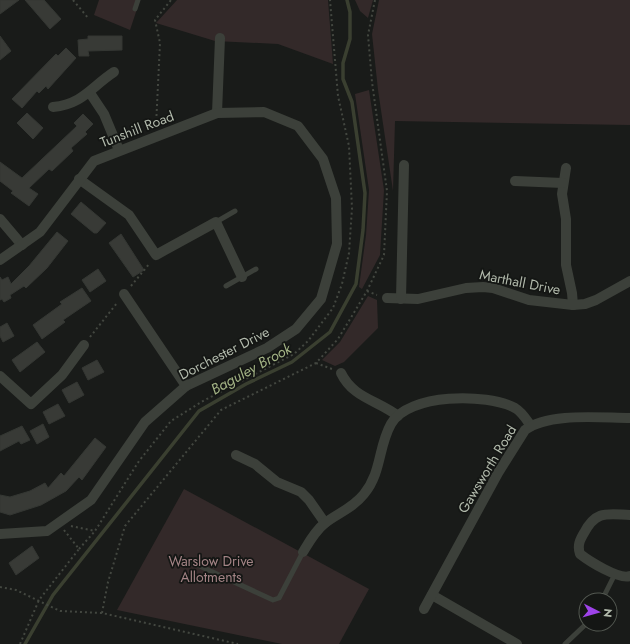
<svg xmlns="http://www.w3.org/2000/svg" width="630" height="644" viewBox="0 0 630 644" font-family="Jost,sans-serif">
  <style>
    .green { fill: #332929 }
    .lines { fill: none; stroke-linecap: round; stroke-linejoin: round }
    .stream { stroke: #3a3f30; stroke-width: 3.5 }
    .building { fill: #383a36; stroke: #343733 }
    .path { stroke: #434740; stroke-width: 2; stroke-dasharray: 2 3; stroke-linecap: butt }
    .lane { stroke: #3c403a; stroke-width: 5 }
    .street { stroke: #3c403a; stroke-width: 10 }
    .labels { text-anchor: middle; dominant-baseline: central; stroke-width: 3.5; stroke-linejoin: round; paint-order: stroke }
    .street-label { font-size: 14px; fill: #b2baac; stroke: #141614 }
    .park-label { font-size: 14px; fill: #a48486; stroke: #141614 }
    .water-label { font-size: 15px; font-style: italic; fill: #a3b385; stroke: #141614 }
  </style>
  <rect width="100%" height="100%" fill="#191b19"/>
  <g class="green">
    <polygon points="99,0 140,0 130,30 94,15"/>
    <polygon points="177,0 328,0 333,64 278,44 215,41 156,23"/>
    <polygon points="355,0 373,0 368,18 360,11"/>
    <polygon points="379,0 630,0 630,125 395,121 393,191 378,90 372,34"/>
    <polygon points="369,90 384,190 380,255 362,289 359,287 366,235 369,190 355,94"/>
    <polygon points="368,296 377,300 378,328 344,362 335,366 322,360 340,342"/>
    <polygon points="184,489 369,589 339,644 282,644 117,610"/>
  </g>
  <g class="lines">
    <polyline class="stream" points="25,644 53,595 199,411 246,384 292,362 330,332 356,284 363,230 365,193 352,102 343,79 343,63 350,39 350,12 347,0"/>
  </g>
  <g class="building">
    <polygon points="0,0 19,0 0,14"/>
    <polygon points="25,0 44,0 61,19 50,29"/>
    <polygon points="0,36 11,51 0,60"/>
    <polygon points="88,36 122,36 122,50 88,51 89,56 79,56 78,40 88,39"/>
    <polygon points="66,48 76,58 48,89 46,86 39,93 37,91 22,108 12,99 56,54 58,56"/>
    <polygon points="27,113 43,128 33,139 17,123"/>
    <polygon points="83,114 93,124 85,132 87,134 71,148 73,151 52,171 49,169 29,188 38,194 29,206 11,193 13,191 0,181 0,162 22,178 77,126 74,123"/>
    <polygon points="81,202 106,223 97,233 94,233 71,214"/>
    <polygon points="57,232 68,241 47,268 26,288 24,286 10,295 11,298 4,302 2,299 0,300 0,277 2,280 8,277 11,284 29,266"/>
    <polygon points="121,234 144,270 133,277 109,243"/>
    <polygon points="98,269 106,281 90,292 82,280"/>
    <polygon points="82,288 91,301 63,320 65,322 42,339 33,325 62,304 60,302"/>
    <polygon points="7,323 14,336 3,342 0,336 0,327"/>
    <polygon points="37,342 45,352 20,372 12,360"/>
    <polygon points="97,360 104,372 88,380 82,368"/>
    <polygon points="77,382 84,395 69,403 62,390"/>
    <polygon points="58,404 65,416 49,424 43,412"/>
    <polygon points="43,424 49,437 37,444 30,431"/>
    <polygon points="22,426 30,440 21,444 19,441 0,451 0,436"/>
    <polygon points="95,438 106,447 82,480 79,477 66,491 41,505 10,515 0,512 0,495 10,497 30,491 45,483 48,488 61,473 64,476"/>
    <polygon points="32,546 39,558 16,575 9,563"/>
  </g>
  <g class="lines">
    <g class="path">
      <polyline points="73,0 89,19"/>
      <polyline points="156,126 160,43 155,20 171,0"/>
      <polyline points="131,286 150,263"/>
      <polyline points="367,291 377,295"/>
      <polyline points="90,337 117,303"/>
      <polyline points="316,363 332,369"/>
      <polyline points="71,526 95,531 139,461 171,421 203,401 294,354 308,341 333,308 342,284 349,253 352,208 349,146 338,96 330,0"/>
      <polyline points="79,549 95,531"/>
      <polyline points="0,587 16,590 60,611 102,613 238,644"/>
      <polyline points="102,613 108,582 125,526 221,410 316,363 338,339 367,291 384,255 387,191 372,82 368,35 375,0"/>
      <polyline points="20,644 39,600 79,549 64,530"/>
    </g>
    <g class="lane">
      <polyline points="135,9 138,0"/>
      <polyline points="216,222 235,211"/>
      <polyline points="226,286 256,269"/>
      <polyline points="191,562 273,600 279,598 303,552"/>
      <polyline points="602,600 615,574"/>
      <polyline points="565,644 586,624"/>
    </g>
    <g class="street">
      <polyline points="90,93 104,114 119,150"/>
      <path d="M 53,107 C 83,104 91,87 114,72"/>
      <polyline points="217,113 220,38"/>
      <polyline points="566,168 562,194 566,219 566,265 572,293 573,305"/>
      <polyline points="79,179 129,215 156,255 216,222 242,277"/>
      <polyline points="515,181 563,183"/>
      <polyline points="0,219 22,245"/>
      <polyline points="0,260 40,232 94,161 217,113 264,112 298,126 323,159 336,198 337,244 321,299 296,329 267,348 186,386 145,422 91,500 47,531 0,534"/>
      <polyline points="124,294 186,386"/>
      <polyline points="387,298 418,299 466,288 483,287 493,288 529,300 573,305 585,304 596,300 630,281"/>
      <polyline points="401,299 404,165"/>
      <path d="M 341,373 C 353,398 377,400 398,416"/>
      <polyline points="0,376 31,404 62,375 84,345"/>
      <polyline points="236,455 255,464 277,482 301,492 309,500 325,523"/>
      <path d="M 630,515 C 607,514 596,510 584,533 C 580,540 577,545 580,554 C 589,561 619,580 630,576"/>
      <path d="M 303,552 C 309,542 315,531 325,523 C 338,513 353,508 364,494 C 382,472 378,447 391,424 C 408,393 487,393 515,408 C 522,412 526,419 531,426"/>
      <polyline points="432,595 517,644"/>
      <path d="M 424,609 L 498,473 L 525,430 C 549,412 601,418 630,418"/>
    </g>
  </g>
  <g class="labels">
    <g class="street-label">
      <text transform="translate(137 129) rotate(-21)">Tunshill Road</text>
      <text transform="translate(520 282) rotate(11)">Marthall Drive</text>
      <text transform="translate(224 353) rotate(-27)">Dorchester Drive</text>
      <text transform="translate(487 469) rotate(-59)">Gawsworth Road</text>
    </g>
    <g class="park-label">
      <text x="211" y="561">Warslow Drive<tspan x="211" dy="16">Allotments</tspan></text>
    </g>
    <g class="water-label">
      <text transform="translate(251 369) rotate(-29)">Baguley Brook</text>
    </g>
  </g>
  <g transform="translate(598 612) rotate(96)"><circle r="19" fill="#141614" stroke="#535851"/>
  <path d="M0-3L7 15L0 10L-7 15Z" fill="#9e43e9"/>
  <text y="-6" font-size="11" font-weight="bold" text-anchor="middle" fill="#b2baac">N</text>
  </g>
</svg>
